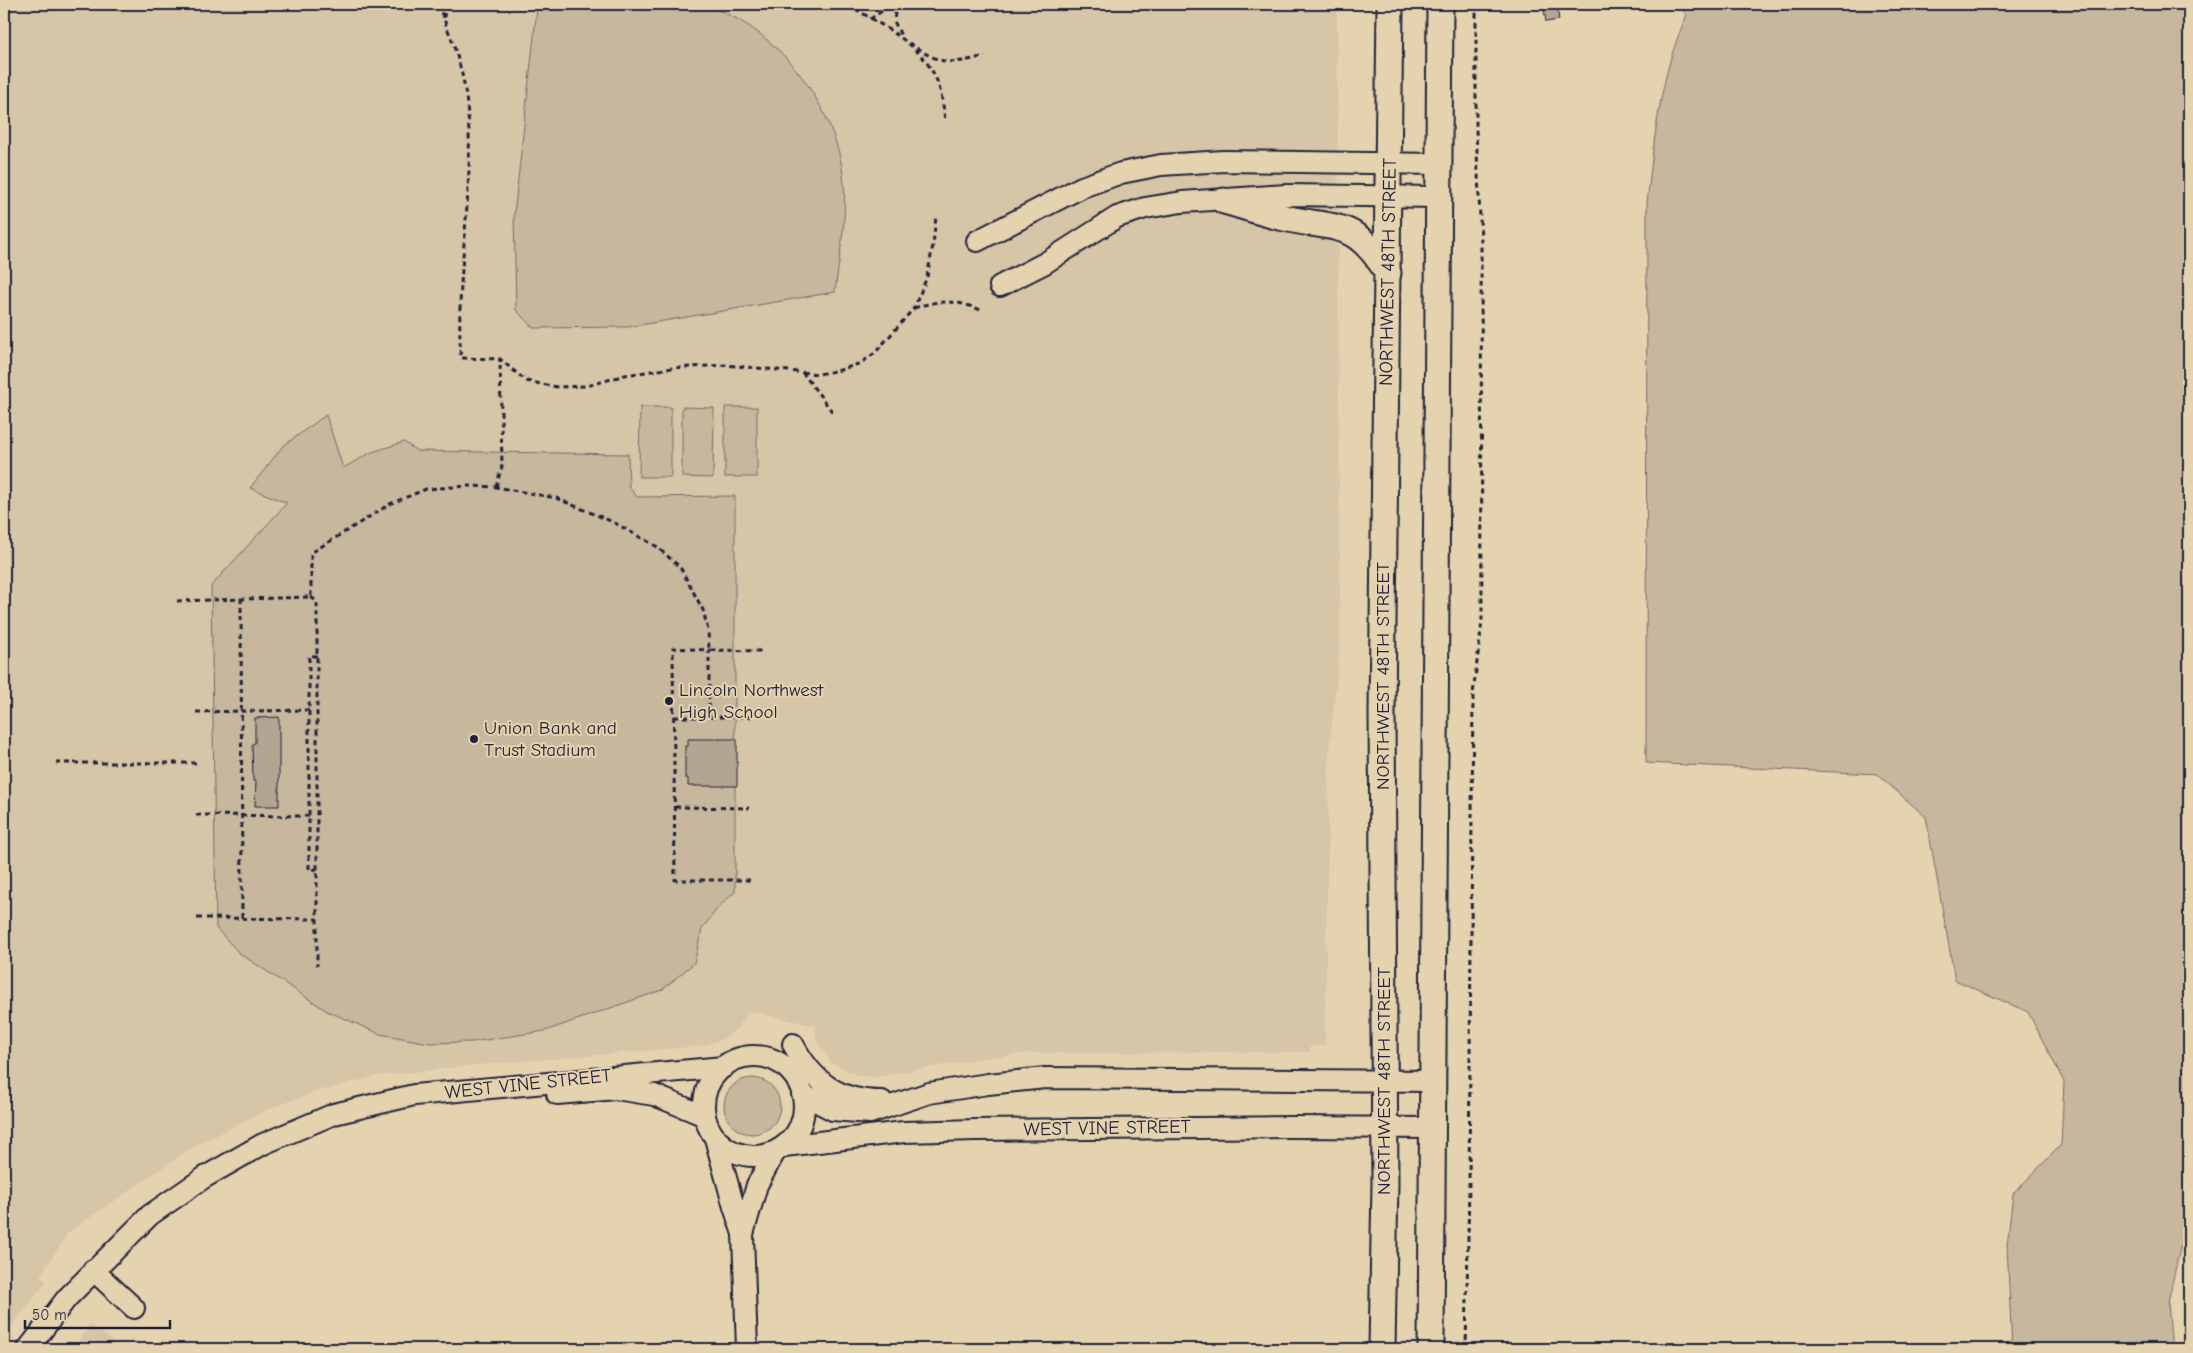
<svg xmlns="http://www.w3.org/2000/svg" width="2193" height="1353" viewBox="0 0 2193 1353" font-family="'Comic Neue',sans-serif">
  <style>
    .built { fill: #d6c5a7 }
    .green { fill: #c6b79d; stroke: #746c6c }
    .building { fill: #b2a591; stroke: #22223b }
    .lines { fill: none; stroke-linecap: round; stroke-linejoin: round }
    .minor-casing { stroke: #22223b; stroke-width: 24 }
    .major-casing { stroke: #22223b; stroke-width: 29 }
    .path { stroke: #22223b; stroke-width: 3; stroke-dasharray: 5 4; stroke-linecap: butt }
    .minor { stroke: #e5d3b0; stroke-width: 20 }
    .major { stroke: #e5d3b0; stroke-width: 25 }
    .poi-dot { fill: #22223b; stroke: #e5d3b0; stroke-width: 2 }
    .labels { text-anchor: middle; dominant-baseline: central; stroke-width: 4; stroke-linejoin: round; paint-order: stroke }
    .street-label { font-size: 19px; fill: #22223b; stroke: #e5d3b0 }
    .poi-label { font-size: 19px; fill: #22223b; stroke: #e5d3b0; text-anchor: start }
  </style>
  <rect width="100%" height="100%" fill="#e5d3b0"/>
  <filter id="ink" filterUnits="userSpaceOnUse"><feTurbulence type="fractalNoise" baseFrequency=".02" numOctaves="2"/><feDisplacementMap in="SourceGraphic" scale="10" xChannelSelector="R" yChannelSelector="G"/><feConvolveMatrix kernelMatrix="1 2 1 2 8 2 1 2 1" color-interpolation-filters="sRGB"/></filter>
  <g filter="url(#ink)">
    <g class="built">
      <polygon points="4,4 1337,4 1340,645 1329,756 1325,1046 1310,1046 1310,1052 1032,1053 984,1058 875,1077 859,1076 830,1062 816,1039 815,1026 750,1011 735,1031 721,1040 703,1046 477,1065 377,1076 312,1093 264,1111 191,1148 69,1232 40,1276 47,1281 4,1336"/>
      <polygon points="90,1324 116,1344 121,1349 73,1349"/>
    </g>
    <g class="green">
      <path d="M 565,4 C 596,4 626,4 656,4 C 670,4 685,1 698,4 C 775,21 840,109 844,186 C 847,221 839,257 835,292 L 628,327 L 533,328 L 516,310 L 514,215 L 537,9 Z"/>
      <path d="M 1676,4 L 2189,4 L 2189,1218 L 2183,1235 L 2168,1302 L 2172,1349 L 2012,1349 L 2007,1245 L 2013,1194 L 2061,1145 L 2064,1082 L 2028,1012 L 1955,980 L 1926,817 L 1877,774 L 1646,763 L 1647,204 C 1654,140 1660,73 1687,15 Z"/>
      <polygon points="640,407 671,407 671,477 639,477"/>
      <polygon points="682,407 714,408 713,478 682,477"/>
      <rect x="725" y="407" width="32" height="70"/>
      <polygon points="326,415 343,468 372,452 404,442 417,451 628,454 629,487 637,497 735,496 735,892 719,906 702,929 694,963 662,990 545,1031 472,1042 429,1043 380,1034 327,1011 239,953 216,928 211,586 287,503 250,488 283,446"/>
      <circle cx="752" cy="1106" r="28"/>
    </g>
    <g class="building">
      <polygon points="1557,7 1559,20 1546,22 1544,9"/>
      <polygon points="279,717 279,806 255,806 256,781 253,781 252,744 255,743 255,718"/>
      <polygon points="688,739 737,739 737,786 688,786 688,778 685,778 685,746 688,746"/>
    </g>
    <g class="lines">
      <g class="minor-casing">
        <g id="minor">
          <polyline points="977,241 1082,187 1121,173 1161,165 1224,161 1439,164"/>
          <polyline points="1000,286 1045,263 1117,217 1145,208 1182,202 1286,195 1438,197"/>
          <path d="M 793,1044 C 813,1082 838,1101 882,1101"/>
          <circle cx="754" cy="1106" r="50"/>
          <polyline points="557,1094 616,1089 654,1095 705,1116"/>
          <polyline points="802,1094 833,1110 870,1113 929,1093 988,1084 1045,1078 1433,1081"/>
          <polyline points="715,1138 734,1207 743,1234 747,1349"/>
          <polyline points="784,1146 904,1132 976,1130 1292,1127 1432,1128"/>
          <polyline points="743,1234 757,1185 775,1152"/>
          <polyline points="93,1270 134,1308"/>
          <polyline points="28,1349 67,1298 150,1215 205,1177 263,1144 334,1114 414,1095 724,1067"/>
        </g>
      </g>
      <g class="major-casing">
        <g id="major">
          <path d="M 1224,201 C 1243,206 1262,213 1280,217 C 1337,231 1353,217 1388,273"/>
          <polyline points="1382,1349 1385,1183 1382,712 1390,4"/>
          <polyline points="1431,1349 1440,4"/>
        </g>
      </g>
      <g class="path">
        <path d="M 438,4 C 448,30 459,56 464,84 C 480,174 454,267 461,358 L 500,359 L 526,381 L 557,387 L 587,386 L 625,375 L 672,368 L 726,365 L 819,374 L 840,370 L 861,363 L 875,353 L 914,308 L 927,277 L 933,245 L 936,216"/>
        <path d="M 848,4 C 876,23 913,39 931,69 C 941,85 943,103 945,121"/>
        <polyline points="896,4 894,21 902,38"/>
        <polyline points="444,18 445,4"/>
        <polyline points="870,19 893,4"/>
        <path d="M 909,43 C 941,64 947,66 985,56"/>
        <path d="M 914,308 C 942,299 957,300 983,311"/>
        <polyline points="802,372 834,414"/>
        <polyline points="496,487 502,466 500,360"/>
        <polyline points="311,597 317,602 317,966"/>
        <polyline points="241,598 242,918"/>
        <polyline points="177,601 311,597 311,553 390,504 426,489 468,486 496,487 556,498 613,522 656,546 680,567 703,610 708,630 709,650 762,651"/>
        <polyline points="196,712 309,710"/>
        <polyline points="674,717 751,717"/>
        <polyline points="709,717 709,650 673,648 675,880 752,880"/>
        <polyline points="56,763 196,763"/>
        <polyline points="675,807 749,808"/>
        <polyline points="196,815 309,816"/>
        <polyline points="317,869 309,870 309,656 317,656"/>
        <polyline points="197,918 317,919"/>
        <polyline points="1466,1349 1469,1183 1473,694 1482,622 1481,240 1476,130 1476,4"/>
      </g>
      <use href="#minor" class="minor"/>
      <use href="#major" class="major"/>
    </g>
  </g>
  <g class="poi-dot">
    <circle cx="669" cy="701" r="5"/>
    <circle cx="474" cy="739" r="5"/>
  </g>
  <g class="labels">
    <g class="street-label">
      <text transform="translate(1388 272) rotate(-89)">NORTHWEST 48TH STREET</text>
      <text transform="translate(1383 676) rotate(-90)">NORTHWEST 48TH STREET</text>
      <text transform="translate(1384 1081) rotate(-90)">NORTHWEST 48TH STREET</text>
      <text transform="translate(528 1084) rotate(-6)">WEST VINE STREET</text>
      <text transform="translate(1107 1128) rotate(-1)">WEST VINE STREET</text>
    </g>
    <g class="poi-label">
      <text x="679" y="690">Lincoln Northwest<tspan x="679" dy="22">High School</tspan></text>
      <text x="484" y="728">Union Bank and<tspan x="484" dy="22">Trust Stadium</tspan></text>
    </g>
  </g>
  <rect width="2193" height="1353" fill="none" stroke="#e5d3b0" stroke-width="20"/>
  <rect x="10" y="10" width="2173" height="1333" fill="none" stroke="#22223b" stroke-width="2" filter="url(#ink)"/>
  <path d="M25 1320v8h145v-8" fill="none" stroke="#22223b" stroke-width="2.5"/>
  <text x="32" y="1320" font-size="15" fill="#22223b" stroke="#e5d3b0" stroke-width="4" paint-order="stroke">50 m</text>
</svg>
